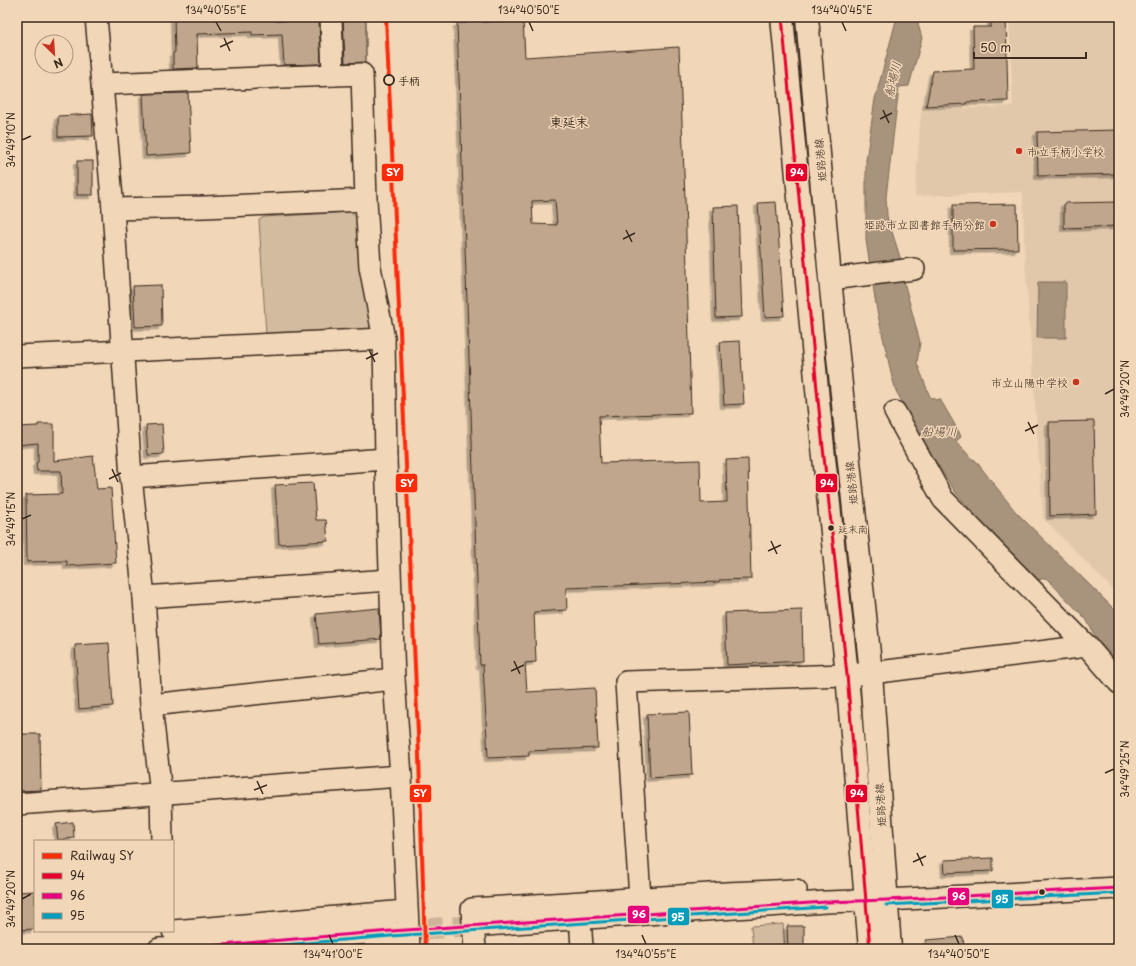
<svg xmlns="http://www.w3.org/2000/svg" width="1136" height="966" viewBox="0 0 1136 966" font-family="'Playpen Sans','Klee One',sans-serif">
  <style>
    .built { fill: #e2c8ab }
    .green { fill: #d3bb9f; stroke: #87725e }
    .water { fill: #a8937c; stroke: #7c6956 }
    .building { fill: #bfa68d; stroke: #3b2a1e; fill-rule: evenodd; filter: url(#shadow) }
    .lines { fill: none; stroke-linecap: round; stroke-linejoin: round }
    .minor-tunnel { stroke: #cdb499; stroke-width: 21; stroke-dasharray: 21 10; stroke-linecap: butt }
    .minor-casing { stroke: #3b2a1e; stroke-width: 24 }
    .major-casing { stroke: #3b2a1e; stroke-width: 25 }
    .minor { stroke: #f1d7b8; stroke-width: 21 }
    .major { stroke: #f1d7b8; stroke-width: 22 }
    .bus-1-casing { stroke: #f1d7b8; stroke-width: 6 }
    .bus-2-casing { stroke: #f1d7b8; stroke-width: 6 }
    .bus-3-casing { stroke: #f1d7b8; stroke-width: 6 }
    .bus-1 { stroke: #e4002b; stroke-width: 3 }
    .bus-2 { stroke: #e5007d; stroke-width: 3 }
    .bus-3 { stroke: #069cbc; stroke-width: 3 }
    .rail-1-casing { stroke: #f1d7b8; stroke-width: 7 }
    .rail-1 { stroke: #fa2b08; stroke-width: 4 }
    .ticks { fill: none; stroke: #3b2a1e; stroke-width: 1.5 }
    .stop-dot { fill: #f1d7b8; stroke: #3b2a1e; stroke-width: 2 }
    .poi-dot { fill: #c8321e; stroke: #f1d7b8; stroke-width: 1.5 }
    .bus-dot { fill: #3b2a1e; stroke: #f1d7b8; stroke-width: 1.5 }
    .labels { text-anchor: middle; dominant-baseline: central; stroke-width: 3; stroke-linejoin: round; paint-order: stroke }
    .bus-label { font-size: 10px; fill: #3b2a1e; stroke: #f1d7b8; text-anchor: start }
    .stop-label { font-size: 11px; font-weight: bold; fill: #3b2a1e; stroke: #f1d7b8; text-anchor: start }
    .poi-label { font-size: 11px; fill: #3b2a1e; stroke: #f1d7b8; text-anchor: end }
    .street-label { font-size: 11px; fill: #3b2a1e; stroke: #f1d7b8 }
    .water-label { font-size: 12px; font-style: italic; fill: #564436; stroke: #f1d7b8 }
    .quarter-label { font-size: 13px; font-weight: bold; fill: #3b2a1e; stroke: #f1d7b8 }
    .line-badge { stroke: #f1d7b8; stroke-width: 1.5 }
    .badge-label { font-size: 11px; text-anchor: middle; font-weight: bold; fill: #fff }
    .neatline { fill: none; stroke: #3b2a1e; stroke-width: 1.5 }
    .ticks-label { font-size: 10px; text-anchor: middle; fill: #3b2a1e }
  </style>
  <defs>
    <filter id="shadow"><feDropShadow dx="-3.5" dy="3.5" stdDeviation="0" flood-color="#0004"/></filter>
  </defs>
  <rect width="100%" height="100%" fill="#f1d7b8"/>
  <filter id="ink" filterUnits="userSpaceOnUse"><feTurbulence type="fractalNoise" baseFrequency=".025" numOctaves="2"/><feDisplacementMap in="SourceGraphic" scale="8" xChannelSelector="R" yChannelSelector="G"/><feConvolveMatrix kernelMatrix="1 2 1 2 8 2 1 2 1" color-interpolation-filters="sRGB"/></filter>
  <g filter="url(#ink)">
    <polygon class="built" points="1009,17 1119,17 1119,596 1043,518 1024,246 1023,192 915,196 921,111 1013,106"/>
    <g class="green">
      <polygon points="350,212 359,220 375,326 371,331 266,335 259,220 264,217"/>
      <polygon points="783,924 785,949 753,949 751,926"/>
    </g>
    <g class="water">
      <polygon points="897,17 920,17 918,24 922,38 909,86 899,87 886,197 887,216 906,276 903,278 920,342 917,363 930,397 936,400 940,399 959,432 961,437 956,441 972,459 975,460 1015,511 1119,614 1119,667 1095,636 1086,619 1046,578 1038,580 986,527 956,493 930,453 896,391 892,377 877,311 866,240 866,160 875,99"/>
      <polygon points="1038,282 1066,282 1066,338 1037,338"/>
    </g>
    <g class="building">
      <polygon points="174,17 275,17 276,21 319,20 321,64 284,65 282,34 252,35 252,32 197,34 198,68 173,69 173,53 175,52"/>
      <polygon points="343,17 366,17 366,62 345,63"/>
      <path d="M 465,17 L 482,17 L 483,22 L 523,20 L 525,57 L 679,47 L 685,198 L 691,413 L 599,416 L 601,463 L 700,460 L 701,503 L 727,502 L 726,460 L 748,459 L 751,579 L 719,580 L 719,582 L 566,588 L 567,610 L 534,612 L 536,662 L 525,663 L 527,692 L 595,688 L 598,748 L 529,751 L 529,756 L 488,758 L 483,665 L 480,665 L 457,23 L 466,23 ZM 555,200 L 557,225 L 533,224 L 532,201 Z"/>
      <polygon points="991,17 1006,17 1008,101 967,102 967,104 926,106 933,71 974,69 973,27 991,27"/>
      <polygon points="188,93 191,153 146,156 143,94"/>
      <polygon points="92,114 93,136 58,137 58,116"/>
      <polygon points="1118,130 1119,174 1038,176 1037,132"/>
      <rect x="77" y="161" width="16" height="34"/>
      <polygon points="776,202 784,316 765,317 758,203"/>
      <polygon points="1119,202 1119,226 1064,228 1064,203"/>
      <polygon points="1017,204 1018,249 953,250 953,205"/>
      <polygon points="738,206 742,317 716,318 713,207"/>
      <polygon points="161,285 162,326 135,327 133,286"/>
      <polygon points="740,341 744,404 724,405 720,342"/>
      <polygon points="1094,421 1096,514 1050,516 1049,422"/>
      <polygon points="38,424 54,424 54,461 93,456 97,489 111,488 116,563 67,566 67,561 27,562 26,495 62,494 61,471 37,471 36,463 38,462 38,443 17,445 17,427 38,426"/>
      <polygon points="162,424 164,454 148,455 146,425"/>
      <polygon points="313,483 316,520 326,520 328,541 279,544 275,485"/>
      <polygon points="379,608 381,639 319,644 316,614"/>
      <polygon points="802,610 803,661 727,665 725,613"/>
      <polygon points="109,643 113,706 79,709 75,645"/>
      <polygon points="689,712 692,775 650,778 647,714"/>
      <polygon points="17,734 40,734 41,790 17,791"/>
      <polygon points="73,822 74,838 58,840 56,824"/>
      <polygon points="993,858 993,871 945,873 944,860"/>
      <polygon points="35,891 35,929 17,930 17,892"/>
      <polygon points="787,926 804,926 804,949 788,949"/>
      <polygon points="963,937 964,949 926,949 926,940"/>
    </g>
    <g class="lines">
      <polyline class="minor-tunnel" points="391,931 485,925"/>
      <g class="minor-casing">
        <g id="minor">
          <polyline points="96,17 113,209 131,477 144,597 151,705 161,794 162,841"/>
          <polyline points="331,17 333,75"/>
          <polyline points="102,84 362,74 366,200 370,267 384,339 386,459 394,679 401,776 409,949"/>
          <polyline points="113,209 205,207 366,200"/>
          <polyline points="830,279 914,269"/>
          <polyline points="17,356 384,339"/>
          <polyline points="895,412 943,499 1087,646 1119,683"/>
          <polyline points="131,477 386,459"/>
          <polyline points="144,597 390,580"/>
          <polyline points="151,705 394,679"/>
          <polyline points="17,804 401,776"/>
          <polyline points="640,898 626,682 847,675 871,673 1087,646"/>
          <polyline points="485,925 826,902 886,900 1119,888"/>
          <polyline points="173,931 406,911"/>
          <polyline points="581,932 582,949"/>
          <polyline points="159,949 187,948 391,931"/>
          <polyline points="374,949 408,947"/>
          <polyline points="475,949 472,909 726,893 796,890"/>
        </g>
      </g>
      <g class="major-casing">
        <g id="major">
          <polyline points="782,17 818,400 847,675 870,949"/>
          <polyline points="807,17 830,279 871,673 890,949"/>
        </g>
      </g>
      <use href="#minor" class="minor"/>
      <use href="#major" class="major"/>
      <g class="bus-1-casing">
        <polyline id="bus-1" points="782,17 818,400 847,675 870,949"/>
      </g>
      <g class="bus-2-casing">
        <polyline id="bus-2" points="159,949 187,948 391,931 826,902 886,900 1119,888"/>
      </g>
      <g class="bus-3-casing">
        <g id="bus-3">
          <polyline points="886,905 1119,893"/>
          <polyline points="235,949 391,936 826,907"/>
        </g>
      </g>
      <use href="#bus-1" class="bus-1"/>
      <use href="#bus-2" class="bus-2"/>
      <use href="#bus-3" class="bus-3"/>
      <g class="rail-1-casing">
        <polyline id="rail-1" points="386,17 419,756 425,949"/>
      </g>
      <use href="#rail-1" class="rail-1"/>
    </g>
  </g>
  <path class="ticks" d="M 216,22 L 221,31M 529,22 L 533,31M 842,22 L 846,31M 224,38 L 230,51M 220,47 L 233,41M 883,110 L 889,123M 880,119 L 892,113M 22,140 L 31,136M 626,230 L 632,242M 623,239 L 635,233M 369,350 L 375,362M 366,359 L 378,353M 1105,394 L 1114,389M 1028,422 L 1034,434M 1025,431 L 1038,425M 112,469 L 118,482M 109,479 L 121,473M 22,519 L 31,515M 771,541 L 777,554M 768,551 L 781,545M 514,661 L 520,674M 511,671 L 524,665M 1105,773 L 1114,769M 257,781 L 263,794M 254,790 L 267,785M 917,853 L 923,866M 913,862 L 926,856M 22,899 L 31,894M 329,935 L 333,944M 642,935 L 646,944M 955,935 L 959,944"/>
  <circle class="stop-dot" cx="389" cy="80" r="5"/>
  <g class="poi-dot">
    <circle cx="1019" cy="151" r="4"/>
    <circle cx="993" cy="224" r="4"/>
    <circle cx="1076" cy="382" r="4"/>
  </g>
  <g class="bus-dot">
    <circle cx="831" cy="528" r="3.5"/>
    <circle cx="1042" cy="892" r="3.5"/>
  </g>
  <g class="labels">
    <g class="bus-label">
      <text x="838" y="528">延末南</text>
    </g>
    <g class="stop-label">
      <text x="398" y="80">手柄</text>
    </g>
    <g class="poi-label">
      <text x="1027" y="151" text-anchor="start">市立手柄小学校</text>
      <text x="985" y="224">姫路市立図書館手柄分館</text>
      <text x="1068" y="382">市立山陽中学校</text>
    </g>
    <g class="street-label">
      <text transform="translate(820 160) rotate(-95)">姫路港線</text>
      <text transform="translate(851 483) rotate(-96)">姫路港線</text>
      <text transform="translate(880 805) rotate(-94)">姫路港線</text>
    </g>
    <g class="water-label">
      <text transform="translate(892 79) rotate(-77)">船場川</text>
      <text x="939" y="431">船場川</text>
    </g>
    <g class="quarter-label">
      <text x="569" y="121">東延末</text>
    </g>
  </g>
  <g class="line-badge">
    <rect x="381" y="163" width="23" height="19" rx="4" fill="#fa2b08"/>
    <rect x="785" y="163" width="23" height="19" rx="4" fill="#e4002b"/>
    <rect x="815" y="473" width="23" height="20" rx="4" fill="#e4002b"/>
    <rect x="395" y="473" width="23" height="20" rx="4" fill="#fa2b08"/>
    <rect x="845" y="784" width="23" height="19" rx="4" fill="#e4002b"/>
    <rect x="409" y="784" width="23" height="19" rx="4" fill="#fa2b08"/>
    <rect x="947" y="887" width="23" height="19" rx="4" fill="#e5007d"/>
    <rect x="991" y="889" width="23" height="20" rx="4" fill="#069cbc"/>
    <rect x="627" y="905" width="23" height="19" rx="4" fill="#e5007d"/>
    <rect x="667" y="907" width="23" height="19" rx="4" fill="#069cbc"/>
  </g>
  <g class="badge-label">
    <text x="393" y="176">SY</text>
    <text x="797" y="176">94</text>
    <text x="827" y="487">94</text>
    <text x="407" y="487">SY</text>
    <text x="857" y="797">94</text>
    <text x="420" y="797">SY</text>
    <text x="959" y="900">96</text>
    <text x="1002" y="903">95</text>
    <text x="639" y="918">96</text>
    <text x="678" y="921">95</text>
  </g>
  <rect width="1136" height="966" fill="none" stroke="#f1d7b8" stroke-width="44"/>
  <rect x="34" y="840" width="140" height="92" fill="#f1d7b8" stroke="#a8927a"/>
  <rect x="42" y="853" width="20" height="6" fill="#fa2b08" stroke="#a8927a"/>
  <text x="70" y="860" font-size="12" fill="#3b2a1e">Railway SY</text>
  <rect x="42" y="873" width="20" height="6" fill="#e4002b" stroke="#a8927a"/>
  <text x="70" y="880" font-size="12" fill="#3b2a1e">94</text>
  <rect x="42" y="893" width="20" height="6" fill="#e5007d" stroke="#a8927a"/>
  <text x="70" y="900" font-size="12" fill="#3b2a1e">96</text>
  <rect x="42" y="913" width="20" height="6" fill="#069cbc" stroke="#a8927a"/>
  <text x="70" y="920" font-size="12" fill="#3b2a1e">95</text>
  <g transform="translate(54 54) rotate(155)"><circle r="19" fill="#f1d7b8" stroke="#a8927a"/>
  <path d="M0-3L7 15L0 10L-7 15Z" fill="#c8321e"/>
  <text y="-6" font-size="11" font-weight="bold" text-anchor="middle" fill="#3b2a1e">N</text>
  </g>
  <path d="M974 52v6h112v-6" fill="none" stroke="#3b2a1e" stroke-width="2"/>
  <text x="980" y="52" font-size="12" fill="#3b2a1e" stroke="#f1d7b8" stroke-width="3" paint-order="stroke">50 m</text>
  <rect x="22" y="22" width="1092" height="922" class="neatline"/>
  <g class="ticks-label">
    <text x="216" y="14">134°40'55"E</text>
    <text x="529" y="14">134°40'50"E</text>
    <text x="842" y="14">134°40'45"E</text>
    <text transform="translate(11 140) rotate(-90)" y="4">34°49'10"N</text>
    <text transform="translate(1125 389) rotate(-90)" y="4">34°49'20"N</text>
    <text transform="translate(11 519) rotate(-90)" y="4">34°49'15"N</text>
    <text transform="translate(1125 769) rotate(-90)" y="4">34°49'25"N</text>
    <text transform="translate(11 899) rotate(-90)" y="4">34°49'20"N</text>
    <text x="333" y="958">134°41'00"E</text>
    <text x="646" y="958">134°40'55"E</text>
    <text x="959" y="958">134°40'50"E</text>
  </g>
</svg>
